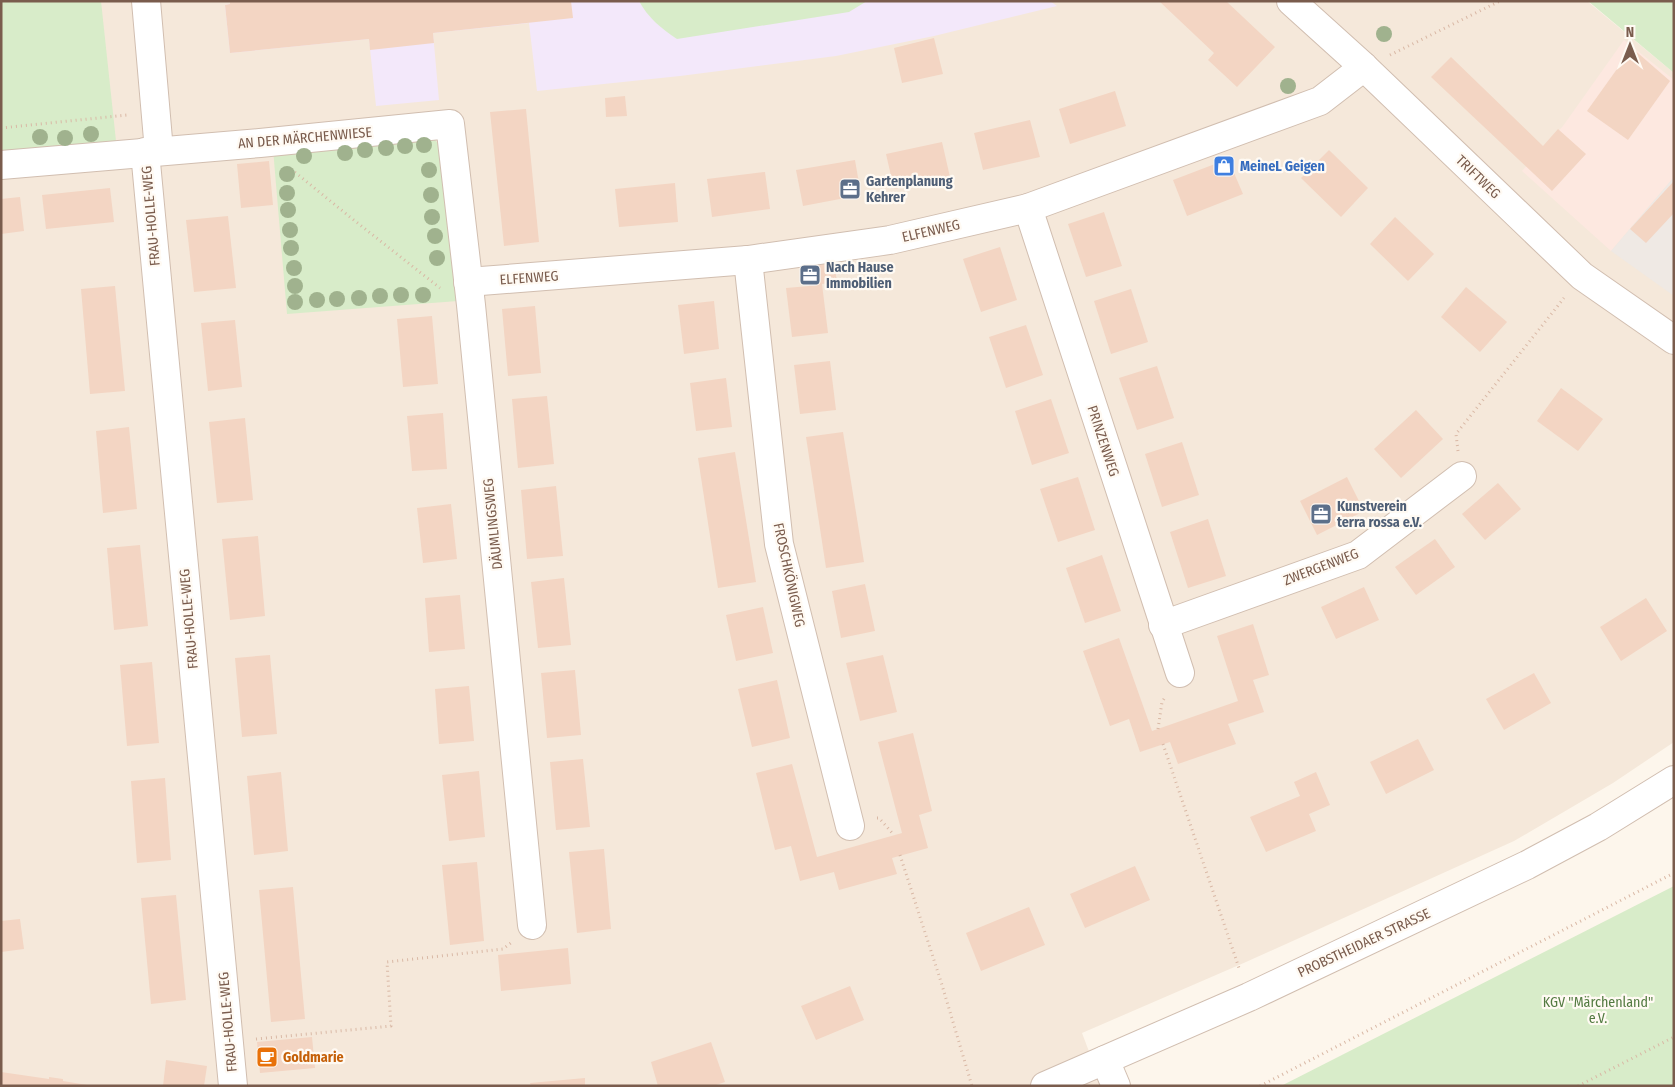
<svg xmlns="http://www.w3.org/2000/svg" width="1675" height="1087" viewBox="0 0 1675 1087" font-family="'Fira Sans Condensed',sans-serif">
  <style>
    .residential { fill: #f5e8da }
    .commercial { fill: #fde8e0 }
    .industrial { fill: #efe9e4 }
    .education { fill: #f3e8fa }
    .green { fill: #d8ecc9 }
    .building { fill: #f3d5c3 }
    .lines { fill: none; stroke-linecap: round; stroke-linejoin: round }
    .minor-casing { stroke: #d1beb0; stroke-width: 30 }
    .tertiary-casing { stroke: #d1beb0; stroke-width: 30 }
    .path { stroke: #d9b8a5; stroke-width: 3; stroke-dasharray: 1 4; stroke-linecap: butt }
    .minor { stroke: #fff; stroke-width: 28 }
    .tertiary { stroke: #fff; stroke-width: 28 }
    .tree { fill: #a0b28e }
    .labels { text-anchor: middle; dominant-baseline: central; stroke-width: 4.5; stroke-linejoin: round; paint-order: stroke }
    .street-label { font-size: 14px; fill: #7a5c4d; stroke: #fffaf3 }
    .shop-label { font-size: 14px; font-weight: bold; fill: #366cbe; stroke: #fffaf3; text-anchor: start }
    .service-label { font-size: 14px; font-weight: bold; fill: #4e5e75; stroke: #fffaf3; text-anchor: start }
    .park-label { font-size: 14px; fill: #537a41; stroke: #fffaf3 }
    .food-label { font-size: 14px; font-weight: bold; fill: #c56008; stroke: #fffaf3; text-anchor: start }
  </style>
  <rect width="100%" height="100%" fill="#fdf6ec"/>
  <polygon class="residential" points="1,1 1587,1 1674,73 1674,742 1613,783 1514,841 1246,962 1082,1033 1102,1086 1,1086"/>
  <polygon class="commercial" points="1624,40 1674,80 1674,177 1611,251 1522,171 1563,126"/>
  <polygon class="industrial" points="1674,177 1674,296 1611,251"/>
  <polygon class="education" points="230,1 1050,1 1057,6 934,36 836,56 680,76 537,91 529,23 433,33 439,100 376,106 369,39 230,53 225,5 230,4"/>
  <g class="green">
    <polygon points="1,1 101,1 116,141 1,153"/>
    <path d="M 639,1 L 867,1 L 849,12 L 677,39 C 662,29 648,18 639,1 Z"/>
    <polygon points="1588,1 1674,1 1674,73"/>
    <polygon points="431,135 439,145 458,301 287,314 273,149"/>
    <polygon points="1674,886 1674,1086 1281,1086"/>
  </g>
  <g class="building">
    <polygon points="230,1 571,1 573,18 433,33 434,43 370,50 369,39 230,53 225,5 230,4"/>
    <polygon points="1159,1 1226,1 1275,47 1237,87 1208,60 1214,53"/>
    <polygon points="934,38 943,74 902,83 894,48"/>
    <polygon points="1632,48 1670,81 1628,140 1587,111"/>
    <polygon points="1451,57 1543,146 1558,129 1586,154 1552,191 1431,77"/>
    <polygon points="1115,91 1126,126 1070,144 1059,109"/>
    <polygon points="625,96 627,116 606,117 605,98"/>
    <polygon points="526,109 539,242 504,246 490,112"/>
    <polygon points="1030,120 1040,157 983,170 974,133"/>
    <polygon points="942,142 950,177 894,189 886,154"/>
    <polygon points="1329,150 1368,188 1341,217 1301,178"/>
    <polygon points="1228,159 1243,194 1187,216 1173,180"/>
    <polygon points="855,160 861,195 803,206 796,170"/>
    <polygon points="269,161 273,205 241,208 237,164"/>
    <polygon points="765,172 770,209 712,217 707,179"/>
    <polygon points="1674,181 1674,213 1646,243 1630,229"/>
    <polygon points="675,183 678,222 619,227 615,189"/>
    <polygon points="110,188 114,222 46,229 42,195"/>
    <polygon points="20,197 24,231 1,234 1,199"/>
    <polygon points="1104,212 1122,266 1086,277 1068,224"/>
    <polygon points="228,216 236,288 194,292 186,220"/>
    <polygon points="1395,217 1434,254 1408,281 1370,244"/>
    <polygon points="1000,247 1017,300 981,312 963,259"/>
    <polygon points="834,263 837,282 822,284 828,333 792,337 786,288 809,286 807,266"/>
    <polygon points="115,286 125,391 90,394 81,289"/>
    <polygon points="1466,287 1507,322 1480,352 1441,317"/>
    <polygon points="1131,289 1148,342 1111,354 1094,301"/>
    <polygon points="714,301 719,349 684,354 678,305"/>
    <polygon points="535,306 541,373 508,376 502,309"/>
    <polygon points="432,316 438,384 403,387 397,319"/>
    <polygon points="235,320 242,387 208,391 201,323"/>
    <polygon points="1026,325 1043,375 1006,388 989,337"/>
    <polygon points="830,361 836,410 800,414 794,365"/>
    <polygon points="1157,366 1174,418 1137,430 1119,378"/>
    <polygon points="726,378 732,427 696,431 690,383"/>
    <polygon points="1561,388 1603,419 1578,451 1537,421"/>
    <polygon points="547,396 554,464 518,468 512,399"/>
    <polygon points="1051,399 1069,453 1032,465 1015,411"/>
    <polygon points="1416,410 1443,439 1401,478 1374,449"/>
    <polygon points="443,413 447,469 412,471 407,416"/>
    <polygon points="245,418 253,500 217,503 209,422"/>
    <polygon points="129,427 137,509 103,513 96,431"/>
    <polygon points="843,432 864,562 826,568 806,437"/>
    <polygon points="1182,442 1199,495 1162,507 1145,454"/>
    <polygon points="735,452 756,582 718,588 698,458"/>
    <polygon points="1078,477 1095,530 1058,542 1040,489"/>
    <polygon points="1347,477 1364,511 1317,535 1300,501"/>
    <polygon points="1498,483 1521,509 1485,540 1462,514"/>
    <polygon points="556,486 563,556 527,559 521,490"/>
    <polygon points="451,504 457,559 423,563 417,508"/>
    <polygon points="1208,519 1226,576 1188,588 1170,532"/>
    <polygon points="258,536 265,616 230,620 222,539"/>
    <polygon points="1435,539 1455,567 1416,595 1395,567"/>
    <polygon points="140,545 148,626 114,630 107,548"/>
    <polygon points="1102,555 1121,611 1085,623 1066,568"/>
    <polygon points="564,578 571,645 538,648 531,582"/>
    <polygon points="865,584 875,631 841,638 832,591"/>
    <polygon points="1364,587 1379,620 1336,639 1321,607"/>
    <polygon points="460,595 465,649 429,652 425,598"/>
    <polygon points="1646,598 1667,631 1621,661 1600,627"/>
    <polygon points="763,607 773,653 736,661 726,615"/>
    <polygon points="1253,624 1269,675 1253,680 1264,712 1228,724 1236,744 1178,764 1170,742 1140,752 1129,719 1110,726 1083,651 1119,638 1152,731 1238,701 1217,636"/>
    <polygon points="270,655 277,734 242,737 235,658"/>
    <polygon points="883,655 897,712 860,721 846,663"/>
    <polygon points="152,662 159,743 127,746 120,665"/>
    <polygon points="575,670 581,735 547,738 541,673"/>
    <polygon points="1534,673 1551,703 1504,730 1486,699"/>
    <polygon points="777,680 790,738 752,747 738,689"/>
    <polygon points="469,686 474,741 439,744 435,689"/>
    <polygon points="913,733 932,811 919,815 928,848 892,858 897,874 839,890 834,872 800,881 791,846 775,850 756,773 792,764 817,857 902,833 878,742"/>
    <polygon points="1418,739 1434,770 1386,794 1370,762"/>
    <polygon points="583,759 590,827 556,830 550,762"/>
    <polygon points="479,771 485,837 449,841 442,775"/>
    <polygon points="281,772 288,851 254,855 247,776"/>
    <polygon points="1316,772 1330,805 1309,814 1316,831 1266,852 1250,817 1300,796 1294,782"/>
    <polygon points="165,778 171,860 137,863 131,781"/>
    <polygon points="604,849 611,929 577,933 569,852"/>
    <polygon points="477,862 484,941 450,945 442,865"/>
    <polygon points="1135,866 1150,900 1085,928 1070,894"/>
    <polygon points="293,887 305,1019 271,1022 259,890"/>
    <polygon points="176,895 186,1000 151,1004 141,898"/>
    <polygon points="1029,907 1045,945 981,971 966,933"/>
    <polygon points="20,919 24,949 1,952 1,921"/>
    <polygon points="568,948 571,984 501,991 498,955"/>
    <polygon points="850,986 864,1020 816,1040 801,1006"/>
    <polygon points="312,1037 315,1068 260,1073 257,1042"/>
    <polygon points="711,1042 725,1082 713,1086 658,1086 651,1062"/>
    <polygon points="166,1060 207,1066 204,1086 163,1086"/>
    <polygon points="1,1072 49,1079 49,1077 63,1079 63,1081 93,1086 1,1086"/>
    <polygon points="585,1078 585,1086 531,1086 530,1083"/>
  </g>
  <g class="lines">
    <g class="minor-casing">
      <g id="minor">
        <polyline points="146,1 159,151"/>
        <polyline points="1291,1 1364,67 1582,276 1674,340"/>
        <polyline points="145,152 233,1086"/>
        <polyline points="1,165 260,143 450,124 471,305 532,925"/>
        <polyline points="1028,208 1180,673"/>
        <polyline points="748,260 779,544 850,826"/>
        <polyline points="468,282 748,260 890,240 1028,208 1320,101 1364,67"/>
        <polyline points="1163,625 1358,555 1462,476"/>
        <polyline points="1105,1060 1116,1086"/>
      </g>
    </g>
    <g class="tertiary-casing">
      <polyline id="tertiary" points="1045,1086 1249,997 1527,865 1598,827 1674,780"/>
    </g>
    <g class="path">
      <polyline points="1390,55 1500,1"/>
      <polyline points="1,128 127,115"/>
      <polyline points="291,169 350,217 440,288"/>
      <polyline points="1458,451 1456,434 1564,298"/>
      <polyline points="1158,729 1162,702 1166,696"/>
      <polyline points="1163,744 1240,971"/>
      <polyline points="877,818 879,818 894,835"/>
      <polyline points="900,855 942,985 972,1086"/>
      <polyline points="256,1039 391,1026 387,962 503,949 512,942"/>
      <polyline points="1260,1086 1674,873"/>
      <polyline points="1578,1086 1674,1037"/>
    </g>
    <use href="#minor" class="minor"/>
    <use href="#tertiary" class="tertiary"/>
  </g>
  <g class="tree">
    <circle cx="1384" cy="34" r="8"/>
    <circle cx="1288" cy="86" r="8"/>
    <circle cx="91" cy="134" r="8"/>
    <circle cx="40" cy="137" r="8"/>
    <circle cx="65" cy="138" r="8"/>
    <circle cx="424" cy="145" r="8"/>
    <circle cx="405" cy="146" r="8"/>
    <circle cx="386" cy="148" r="8"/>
    <circle cx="365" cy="150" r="8"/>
    <circle cx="345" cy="153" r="8"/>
    <circle cx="304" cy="156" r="8"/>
    <circle cx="429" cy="170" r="8"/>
    <circle cx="287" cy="174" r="8"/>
    <circle cx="287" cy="193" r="8"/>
    <circle cx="431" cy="195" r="8"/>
    <circle cx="288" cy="210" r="8"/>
    <circle cx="432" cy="217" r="8"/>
    <circle cx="290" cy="230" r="8"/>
    <circle cx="435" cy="236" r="8"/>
    <circle cx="291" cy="248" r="8"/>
    <circle cx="437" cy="258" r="8"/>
    <circle cx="294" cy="268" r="8"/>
    <circle cx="295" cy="286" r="8"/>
    <circle cx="401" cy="295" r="8"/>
    <circle cx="423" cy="295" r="8"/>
    <circle cx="380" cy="296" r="8"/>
    <circle cx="359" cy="298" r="8"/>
    <circle cx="337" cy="299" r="8"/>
    <circle cx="317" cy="300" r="8"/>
    <circle cx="295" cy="302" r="8"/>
  </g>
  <defs>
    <g id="shop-square" transform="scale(1.125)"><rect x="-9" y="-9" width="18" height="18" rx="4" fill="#3f7fe0" stroke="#fffaf3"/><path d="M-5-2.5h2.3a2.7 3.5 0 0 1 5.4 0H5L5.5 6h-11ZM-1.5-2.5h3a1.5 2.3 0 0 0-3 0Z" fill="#fff"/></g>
    <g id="office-square" transform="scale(1.125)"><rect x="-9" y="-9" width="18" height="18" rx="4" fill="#5c6f8a" stroke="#fffaf3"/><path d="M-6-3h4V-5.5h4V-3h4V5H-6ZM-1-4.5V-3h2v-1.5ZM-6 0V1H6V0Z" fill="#fff"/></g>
    <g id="cafe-square" transform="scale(1.125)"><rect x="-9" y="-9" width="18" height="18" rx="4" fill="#e8710a" stroke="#fffaf3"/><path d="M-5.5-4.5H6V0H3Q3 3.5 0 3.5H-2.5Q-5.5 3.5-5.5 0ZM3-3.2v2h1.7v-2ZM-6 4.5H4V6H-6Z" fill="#fff"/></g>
  </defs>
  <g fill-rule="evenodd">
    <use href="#shop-square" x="1224" y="166"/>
    <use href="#office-square" x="850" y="189"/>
    <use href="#office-square" x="810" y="275"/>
    <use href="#office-square" x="1321" y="514"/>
    <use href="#cafe-square" x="267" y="1057"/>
  </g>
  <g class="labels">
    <g class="street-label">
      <text transform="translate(305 138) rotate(-5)">AN DER MÄRCHENWIESE</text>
      <text transform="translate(1478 177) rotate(44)">TRIFTWEG</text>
      <text transform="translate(151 216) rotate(-95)">FRAU-HOLLE-WEG</text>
      <text transform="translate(931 231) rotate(-13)">ELFENWEG</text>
      <text transform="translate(529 278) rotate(-4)">ELFENWEG</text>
      <text transform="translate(1103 441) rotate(72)">PRINZENWEG</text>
      <text transform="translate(493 524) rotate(-96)">DÄUMLINGSWEG</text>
      <text transform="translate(1321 567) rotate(-21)">ZWERGENWEG</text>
      <text transform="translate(789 575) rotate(78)">FROSCHKÖNIGWEG</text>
      <text transform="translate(189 619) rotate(-95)">FRAU-HOLLE-WEG</text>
      <text transform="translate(1364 943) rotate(-25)">PROBSTHEIDAER STRASSE</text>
      <text transform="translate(228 1022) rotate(-95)">FRAU-HOLLE-WEG</text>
    </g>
    <g class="shop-label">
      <text x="1240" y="166">MeineL Geigen</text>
    </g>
    <g class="service-label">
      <text x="866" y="181">Gartenplanung<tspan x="866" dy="16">Kehrer</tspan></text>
      <text x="826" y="267">Nach Hause<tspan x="826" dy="16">Immobilien</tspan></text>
      <text x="1337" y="506">Kunstverein<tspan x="1337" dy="16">terra rossa e.V.</tspan></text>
    </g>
    <g class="park-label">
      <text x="1598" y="1002">KGV "Märchenland"<tspan x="1598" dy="16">e.V.</tspan></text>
    </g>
    <g class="food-label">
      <text x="283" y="1057">Goldmarie</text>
    </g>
  </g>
  <rect width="1675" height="1087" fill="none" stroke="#7a5c4d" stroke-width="5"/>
  <g transform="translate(1630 45)" stroke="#fffaf3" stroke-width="4" paint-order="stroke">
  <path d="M0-4L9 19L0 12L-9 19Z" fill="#7a5c4d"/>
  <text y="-8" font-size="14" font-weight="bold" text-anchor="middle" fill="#7a5c4d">N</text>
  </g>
</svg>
